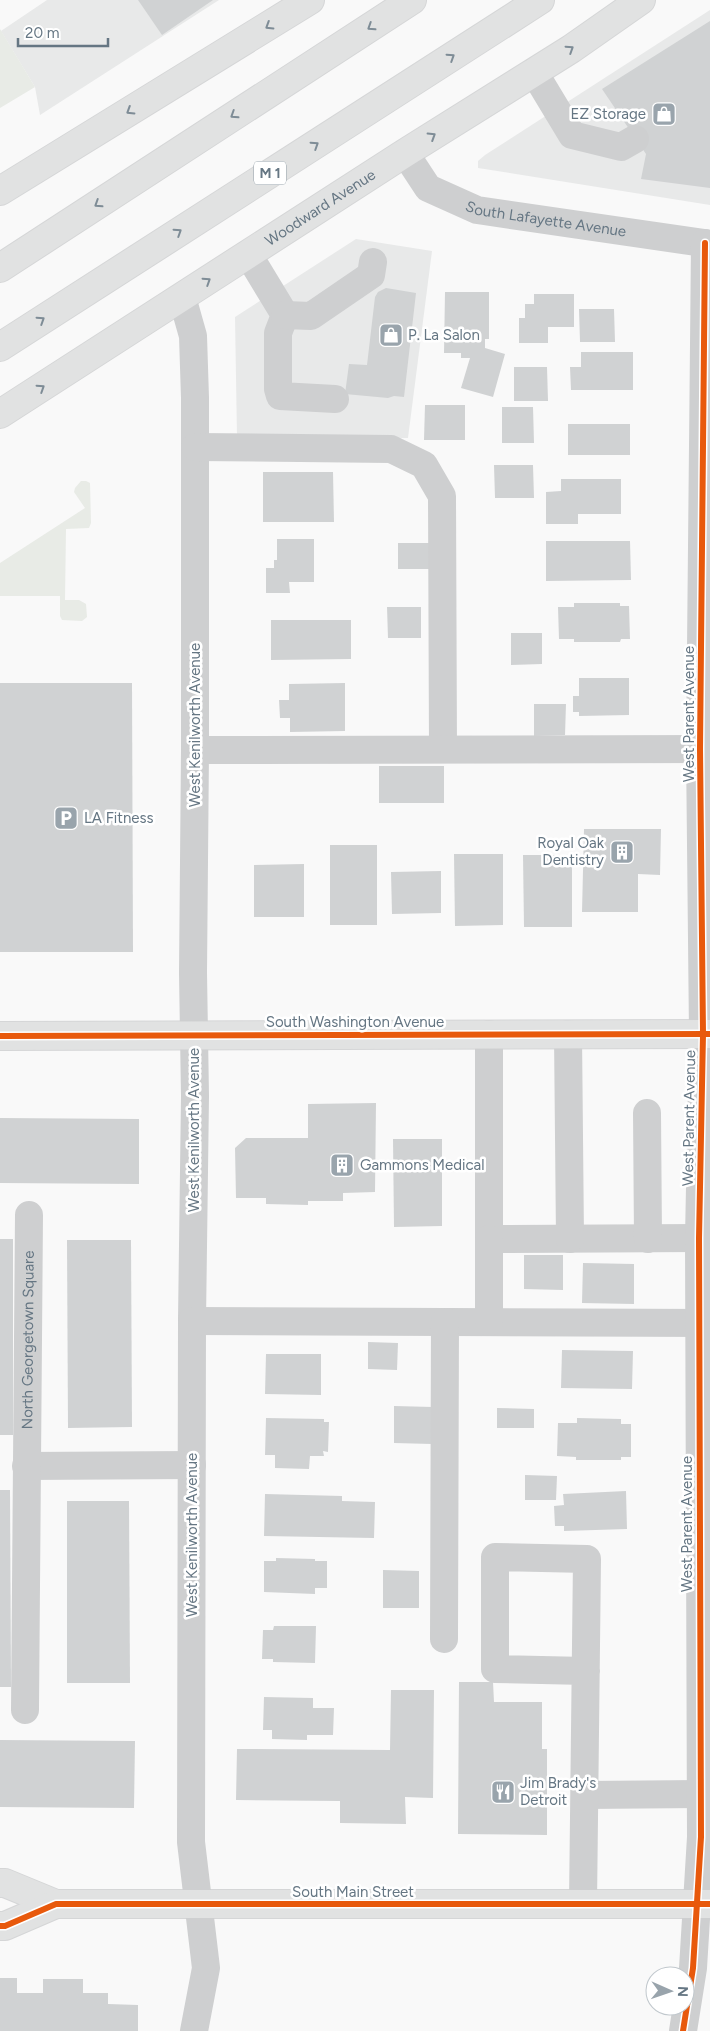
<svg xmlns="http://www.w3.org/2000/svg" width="710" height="2031" viewBox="0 0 710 2031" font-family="Figtree,sans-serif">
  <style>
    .built { fill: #e8e9e9 }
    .green { fill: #e8ebe6 }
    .building { fill: #d0d2d3 }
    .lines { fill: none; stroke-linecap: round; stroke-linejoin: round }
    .major-casing { stroke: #d5d6d7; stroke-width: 30 }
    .minor { stroke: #cecfd0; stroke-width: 28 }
    .major { stroke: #e1e2e2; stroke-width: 28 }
    .cycleway-casing { stroke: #fff; stroke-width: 9 }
    .cycleway { stroke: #e8590c; stroke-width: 6 }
    .oneway { stroke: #7e8c96 }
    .labels { text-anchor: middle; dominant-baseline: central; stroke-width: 5; stroke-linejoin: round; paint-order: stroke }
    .shield { fill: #fff; stroke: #939fa8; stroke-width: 1 }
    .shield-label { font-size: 14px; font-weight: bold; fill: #657683 }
    .poi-label { font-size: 15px; fill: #657683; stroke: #fff; text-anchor: start }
    .street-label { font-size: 15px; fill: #657683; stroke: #fff }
  </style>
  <rect width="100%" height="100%" fill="#f9f9f9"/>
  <g class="built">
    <polygon points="47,0 219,0 40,115 35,87 1,31"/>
    <polygon points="710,10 710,205 478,168 478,161 485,155"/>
    <polygon points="356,239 432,251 408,438 237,437 235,317"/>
  </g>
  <g class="green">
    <polygon points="0,29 35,87 0,108"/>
    <polygon points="81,481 86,481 90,483 91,523 89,528 66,529 65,600 79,600 86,604 87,617 82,621 62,620 60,616 60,596 0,596 0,563 85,508 74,492 75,488"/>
  </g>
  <g class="building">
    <polygon points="138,0 213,0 162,35"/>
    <polygon points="710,21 710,188 641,179 646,154 602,89"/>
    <polygon points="386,288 416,293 404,397 394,396 388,398 345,394 349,364 367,365 375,297 378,292"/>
    <polygon points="445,292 489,292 489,339 485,339 485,348 505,354 493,397 461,388 470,358 461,358 461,353 444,353"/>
    <polygon points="534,294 574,294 574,327 548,327 548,343 519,343 519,318 525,318 525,304 534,304"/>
    <polygon points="579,309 614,309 615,342 580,342"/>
    <polygon points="581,352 633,352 633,390 571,390 570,367 581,367"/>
    <polygon points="514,367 547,367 548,401 514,401"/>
    <polygon points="425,405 465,405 465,440 424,440"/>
    <polygon points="502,407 533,407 534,443 502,443"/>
    <rect x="568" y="424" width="62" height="31"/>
    <polygon points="494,465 533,465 534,498 495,498"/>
    <polygon points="263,472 333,472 334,522 263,522"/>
    <polygon points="561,479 621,479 621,514 578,514 578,524 546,524 546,492 561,491"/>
    <polygon points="277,539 314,539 314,582 289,582 290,593 266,593 266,568 274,568 274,560 277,560"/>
    <polygon points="546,541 630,541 631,580 546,581"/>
    <polygon points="398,543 433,543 434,569 398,569"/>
    <polygon points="574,603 620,603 620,606 629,606 630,639 621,639 620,642 574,642 574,639 559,639 558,607 574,607"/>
    <polygon points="387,607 421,607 421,638 388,638"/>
    <polygon points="271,620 351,620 351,659 271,660"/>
    <polygon points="511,633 542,633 542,664 511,665"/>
    <polygon points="579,678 629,678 629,715 579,716 579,712 573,712 573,696 579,696"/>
    <polygon points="0,683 132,683 133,952 0,952"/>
    <polygon points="345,683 345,731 290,732 290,718 280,718 279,700 289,700 289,684"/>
    <polygon points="534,704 566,704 565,735 534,736"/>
    <rect x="379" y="766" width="65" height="37"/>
    <polygon points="584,829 661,829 660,875 638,874 638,912 582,912"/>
    <rect x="330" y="845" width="47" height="80"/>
    <polygon points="454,854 503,854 503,925 455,926"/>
    <polygon points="523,855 572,855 572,927 524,927"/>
    <polygon points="304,864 304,917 254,917 254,865"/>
    <polygon points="441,871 441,913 392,914 391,872"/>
    <polygon points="376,1103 375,1192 343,1193 343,1201 308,1201 308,1205 266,1204 266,1198 236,1198 235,1148 246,1138 308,1138 308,1104"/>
    <polygon points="0,1118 139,1119 139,1184 0,1183"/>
    <polygon points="393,1139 442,1139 442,1226 394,1227"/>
    <rect x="0" y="1239" width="13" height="196"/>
    <polygon points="67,1240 131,1240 132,1427 68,1428"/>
    <polygon points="524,1255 563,1255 563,1290 524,1289"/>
    <polygon points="583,1263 634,1264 634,1304 582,1303"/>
    <polygon points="368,1342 398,1343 397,1370 368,1369"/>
    <polygon points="562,1350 633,1351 632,1389 561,1388"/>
    <polygon points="266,1354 321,1354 321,1395 265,1394"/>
    <polygon points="394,1406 433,1407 432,1444 394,1443"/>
    <polygon points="497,1408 534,1409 534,1428 497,1428"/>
    <polygon points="266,1418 324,1419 324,1422 329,1422 328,1452 323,1451 324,1456 310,1456 309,1469 275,1468 275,1455 265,1455"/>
    <polygon points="577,1418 621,1419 621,1424 631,1424 631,1457 621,1457 621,1460 576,1460 576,1457 557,1456 558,1423 577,1423"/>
    <polygon points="525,1475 557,1476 556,1500 525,1500"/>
    <polygon points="0,1490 10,1490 11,1687 0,1687"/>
    <polygon points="626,1491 627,1529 564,1531 564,1526 555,1526 554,1506 564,1505 563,1494"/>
    <polygon points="265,1494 342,1496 342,1501 375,1502 374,1538 264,1536"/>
    <polygon points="67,1501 129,1501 130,1683 67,1683"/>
    <polygon points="276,1558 315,1559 315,1561 327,1561 327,1588 315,1588 315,1594 264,1592 264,1561 276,1561"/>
    <polygon points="383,1570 419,1571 419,1608 383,1608"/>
    <polygon points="274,1626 316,1626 315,1663 273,1662 273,1659 262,1659 263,1630 273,1630"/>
    <polygon points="459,1682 493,1682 494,1702 542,1702 542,1749 547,1749 547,1835 458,1834"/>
    <polygon points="391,1690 434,1690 433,1798 405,1797 406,1824 340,1823 340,1801 236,1800 237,1749 390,1750"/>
    <polygon points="264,1697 313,1698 313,1708 334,1708 333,1735 307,1735 307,1740 272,1739 272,1730 263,1730"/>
    <polygon points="0,1740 135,1741 134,1808 0,1807"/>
    <polygon points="0,1978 17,1978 17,1993 43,1993 43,1979 83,1979 83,1993 108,1993 108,2004 138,2005 138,2031 0,2031"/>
  </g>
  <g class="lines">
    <g class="major-casing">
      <g id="major">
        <polyline points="0,191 310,0"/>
        <polyline points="0,268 412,0"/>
        <polyline points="0,347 540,0"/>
        <path id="s3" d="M 0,414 L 405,153 L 571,49 L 641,0"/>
        <polyline points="0,1036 710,1034"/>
        <polyline points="0,1883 5,1883 56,1904"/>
        <polyline points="0,1926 5,1926 56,1904 710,1904"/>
      </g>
    </g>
    <g class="minor">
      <polyline points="534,72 572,135 621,147 635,139"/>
      <path id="s1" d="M 405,153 L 428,188 L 477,210 L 710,244"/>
      <polyline points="248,254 285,315 278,333 278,389 280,396 335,399"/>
      <polyline points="182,297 193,336 195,398 195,750 193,973 195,1096 192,1321 191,1842 206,1968 194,2031"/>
      <polyline points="285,315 311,316 371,275 373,262"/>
      <polyline points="195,447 391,449 424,465 442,496 443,749"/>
      <polyline points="195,750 710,749"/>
      <polyline points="489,1034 489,1239 699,1238"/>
      <polyline points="568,1034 570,1239"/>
      <polyline points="647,1113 648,1239"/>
      <polyline points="192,1321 710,1323"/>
      <polyline points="489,1322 489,1239"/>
      <polyline points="26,1466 192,1465"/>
      <polyline points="444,1639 445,1322"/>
      <path id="s2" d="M 25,1710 L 29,1215"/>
      <polyline points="585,1795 701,1794"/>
      <polyline points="583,1904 587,1559 495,1557 495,1669 586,1671"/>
      <polyline points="683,2031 693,1968 701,1837 699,1238 703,1034 700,749 705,243"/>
    </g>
    <use href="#major" class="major"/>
    <g class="cycleway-casing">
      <g id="cycleway">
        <polyline points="0,1036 710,1034"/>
        <polyline points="0,1926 5,1926 56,1904 710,1904"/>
        <polyline points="683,2031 693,1968 701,1837 699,1238 703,1034 700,749 705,243"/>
      </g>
    </g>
    <use href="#cycleway" class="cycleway"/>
  </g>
  <defs><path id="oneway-chevron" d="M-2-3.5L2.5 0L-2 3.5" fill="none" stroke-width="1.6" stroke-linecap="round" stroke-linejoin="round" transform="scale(1.25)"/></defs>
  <g class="oneway">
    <use href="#oneway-chevron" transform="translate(269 26) rotate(148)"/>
    <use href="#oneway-chevron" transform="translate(371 27) rotate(147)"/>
    <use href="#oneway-chevron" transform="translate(570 49) rotate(-33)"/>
    <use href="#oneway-chevron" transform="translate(451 57) rotate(-33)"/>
    <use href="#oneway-chevron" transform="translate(130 111) rotate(148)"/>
    <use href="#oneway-chevron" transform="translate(234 115) rotate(147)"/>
    <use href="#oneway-chevron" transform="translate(432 136) rotate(-32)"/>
    <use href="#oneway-chevron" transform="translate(315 145) rotate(-33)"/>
    <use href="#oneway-chevron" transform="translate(98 204) rotate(147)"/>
    <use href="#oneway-chevron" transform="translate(178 232) rotate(-33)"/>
    <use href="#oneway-chevron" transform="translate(207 281) rotate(-33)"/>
    <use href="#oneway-chevron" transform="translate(41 320) rotate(-33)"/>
    <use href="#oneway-chevron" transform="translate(41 388) rotate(-33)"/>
  </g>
  <defs>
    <g id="shop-square" transform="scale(1.25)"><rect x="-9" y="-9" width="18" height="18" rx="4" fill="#99a4ac" stroke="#fff"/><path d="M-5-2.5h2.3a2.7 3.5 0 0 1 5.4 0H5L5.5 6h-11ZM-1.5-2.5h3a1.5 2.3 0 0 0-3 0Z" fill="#fff"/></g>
    <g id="parking-square" transform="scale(1.25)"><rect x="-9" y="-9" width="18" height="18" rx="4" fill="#99a4ac" stroke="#fff"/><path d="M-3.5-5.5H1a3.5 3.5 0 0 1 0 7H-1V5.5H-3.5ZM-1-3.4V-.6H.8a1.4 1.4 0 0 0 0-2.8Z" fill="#fff"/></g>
    <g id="building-square" transform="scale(1.25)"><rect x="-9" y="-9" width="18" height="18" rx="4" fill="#99a4ac" stroke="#fff"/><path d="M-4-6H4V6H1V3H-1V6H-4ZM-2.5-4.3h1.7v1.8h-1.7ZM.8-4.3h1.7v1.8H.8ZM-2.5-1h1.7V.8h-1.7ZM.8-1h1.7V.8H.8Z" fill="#fff"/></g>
    <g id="restaurant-square" transform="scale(1.25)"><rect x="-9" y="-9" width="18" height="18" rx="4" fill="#99a4ac" stroke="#fff"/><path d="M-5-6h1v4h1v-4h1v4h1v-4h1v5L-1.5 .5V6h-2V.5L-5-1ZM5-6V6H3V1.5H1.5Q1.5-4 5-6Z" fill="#fff"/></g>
  </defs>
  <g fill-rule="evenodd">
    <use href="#shop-square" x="664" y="114"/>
    <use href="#shop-square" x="391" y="335"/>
    <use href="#parking-square" x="66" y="818"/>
    <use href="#building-square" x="622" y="852"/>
    <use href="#building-square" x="342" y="1165"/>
    <use href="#restaurant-square" x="503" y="1792"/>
  </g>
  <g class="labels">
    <rect class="shield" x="254" y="161.5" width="32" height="23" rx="4"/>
    <g class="shield-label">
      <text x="270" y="173">M 1</text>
    </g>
    <g class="poi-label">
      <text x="646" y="114" text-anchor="end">EZ Storage</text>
      <text x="408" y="335">P. La Salon</text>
      <text x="84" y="818">LA Fitness</text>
      <text x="604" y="843" text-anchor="end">Royal Oak<tspan x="604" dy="17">Dentistry</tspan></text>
      <text x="360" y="1165">Gammons Medical</text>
      <text x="520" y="1783">Jim Brady's<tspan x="520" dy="17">Detroit</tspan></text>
    </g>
    <g class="street-label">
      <text stroke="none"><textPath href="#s3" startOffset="381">Woodward Avenue</textPath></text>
      <text stroke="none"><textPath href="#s1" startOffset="165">South Lafayette Avenue</textPath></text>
      <text transform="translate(689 714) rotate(-90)">West Parent Avenue</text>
      <text transform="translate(195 725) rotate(-90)">West Kenilworth Avenue</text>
      <text x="355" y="1022">South Washington Avenue</text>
      <text transform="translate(689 1118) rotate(-89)">West Parent Avenue</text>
      <text transform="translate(194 1130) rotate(-90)">West Kenilworth Avenue</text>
      <text stroke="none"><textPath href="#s2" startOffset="370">North Georgetown Square</textPath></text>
      <text transform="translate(687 1524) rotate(-90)">West Parent Avenue</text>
      <text transform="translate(192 1535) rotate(-90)">West Kenilworth Avenue</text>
      <text x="353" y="1892">South Main Street</text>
    </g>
  </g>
  <g transform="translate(670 1991) rotate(92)"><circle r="24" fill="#ffffff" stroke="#c1c8cd"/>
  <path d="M0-4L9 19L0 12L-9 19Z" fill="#99a4ac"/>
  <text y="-8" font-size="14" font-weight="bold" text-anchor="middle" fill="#657683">N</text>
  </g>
  <path d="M18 38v8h90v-8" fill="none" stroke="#657683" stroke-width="2.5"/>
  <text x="25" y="38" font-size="15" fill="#657683" stroke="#ffffff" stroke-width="4" paint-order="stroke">20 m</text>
</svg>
